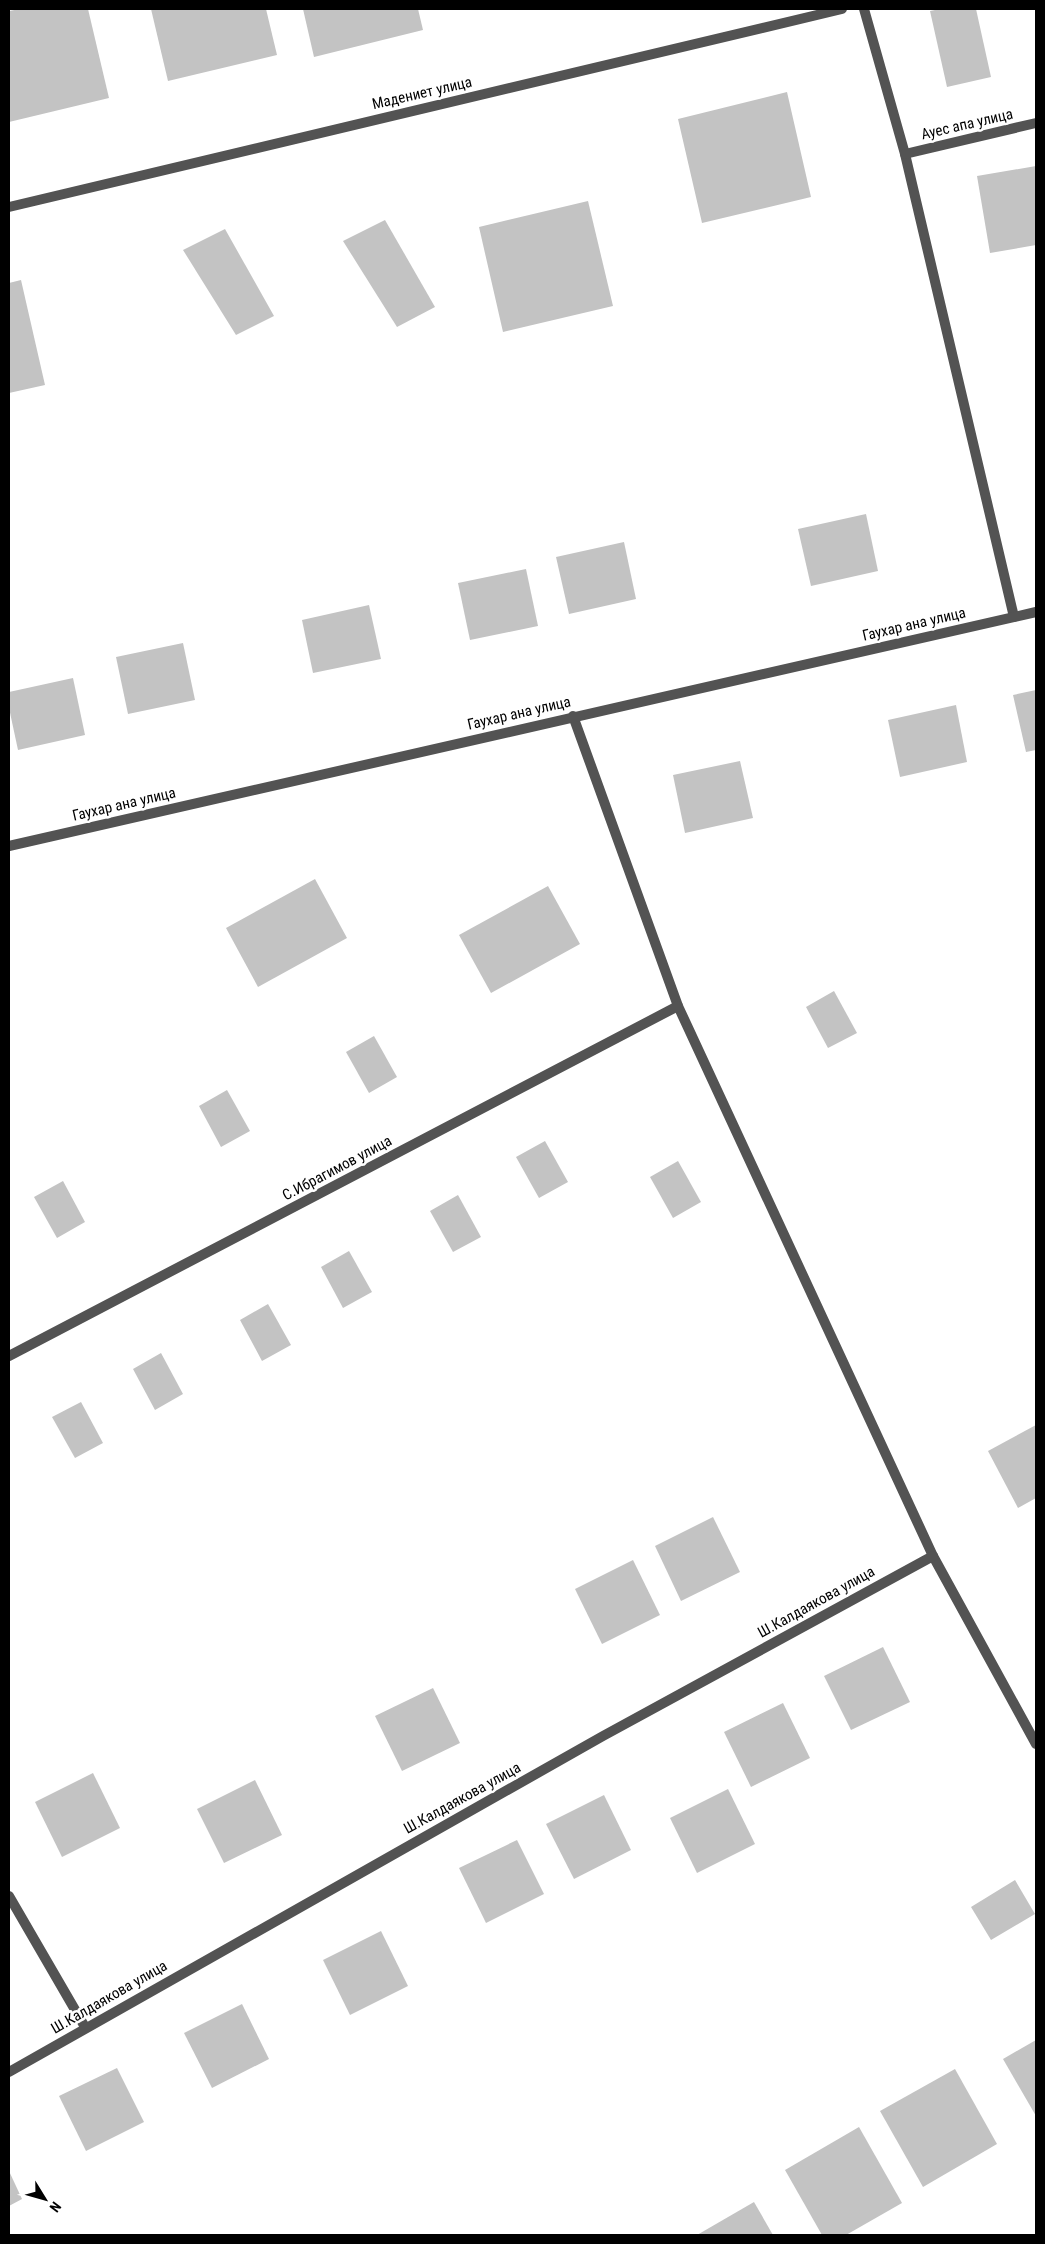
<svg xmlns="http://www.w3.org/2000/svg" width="1045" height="2244" viewBox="0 0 1045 2244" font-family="'Roboto Condensed',sans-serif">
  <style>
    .building { fill: #c3c3c3 }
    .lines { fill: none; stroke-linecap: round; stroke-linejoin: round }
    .lane { stroke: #535353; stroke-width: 10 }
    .street { stroke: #535353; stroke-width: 10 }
    .labels { text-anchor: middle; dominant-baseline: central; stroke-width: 5; stroke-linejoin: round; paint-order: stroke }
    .street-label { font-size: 15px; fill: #000; stroke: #fff }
  </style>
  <rect width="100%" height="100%" fill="#fff"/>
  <g class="building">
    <polygon points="20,9 88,9 109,98 9,122 9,11"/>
    <polygon points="151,9 266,9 277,55 168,81"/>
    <polygon points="303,9 418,9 423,30 314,57"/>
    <polygon points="940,9 976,9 991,77 947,87 930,11"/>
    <polygon points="787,92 811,197 702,223 678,119"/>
    <polygon points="1036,166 1036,245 990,253 977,176"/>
    <polygon points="588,201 613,306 503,332 479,227"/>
    <polygon points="385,220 435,307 397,327 343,241"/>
    <polygon points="225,229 274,316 236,335 183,250"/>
    <polygon points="21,280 45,385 9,393 9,283"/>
    <polygon points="866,514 878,571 811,586 798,529"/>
    <polygon points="624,542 636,599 569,614 556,557"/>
    <polygon points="526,569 538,626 470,640 458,583"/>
    <polygon points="369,605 381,659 313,673 302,620"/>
    <polygon points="183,643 195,700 128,714 116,657"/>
    <polygon points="73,678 85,735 18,750 9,708 9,692"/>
    <polygon points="1036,690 1036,750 1026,752 1013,695"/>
    <polygon points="956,705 967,762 900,777 888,720"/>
    <polygon points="740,761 753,818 685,833 673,775"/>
    <polygon points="315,879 347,938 258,987 226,928"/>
    <polygon points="548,886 580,944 491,993 459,935"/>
    <polygon points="834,991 857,1033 828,1048 806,1007"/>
    <polygon points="374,1036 397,1077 369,1093 346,1052"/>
    <polygon points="227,1090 250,1131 221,1147 199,1106"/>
    <polygon points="545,1141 568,1182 539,1198 516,1157"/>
    <polygon points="678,1161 701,1202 673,1218 650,1177"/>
    <polygon points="63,1181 85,1222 57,1238 34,1197"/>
    <polygon points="458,1195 481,1237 453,1252 430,1211"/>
    <polygon points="349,1251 372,1292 343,1308 321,1267"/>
    <polygon points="268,1304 291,1345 262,1361 240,1320"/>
    <polygon points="161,1353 183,1394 155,1410 133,1369"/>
    <polygon points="81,1402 103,1443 75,1458 52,1417"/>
    <polygon points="1036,1425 1036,1498 1018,1508 988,1451"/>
    <polygon points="713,1517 740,1572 681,1601 655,1546"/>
    <polygon points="633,1560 660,1615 602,1644 575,1589"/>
    <polygon points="883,1647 910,1702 851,1730 824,1676"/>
    <polygon points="433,1688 460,1743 402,1771 375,1716"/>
    <polygon points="783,1703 810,1758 751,1787 724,1732"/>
    <polygon points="93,1773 120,1828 62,1857 35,1802"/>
    <polygon points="255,1780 282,1835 224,1863 197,1809"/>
    <polygon points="728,1789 755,1844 697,1873 670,1818"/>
    <polygon points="604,1795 631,1850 574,1879 546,1824"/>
    <polygon points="517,1840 544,1894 486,1923 459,1868"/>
    <polygon points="1015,1880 1035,1914 991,1940 971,1907"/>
    <polygon points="381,1931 408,1986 350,2015 323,1960"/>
    <polygon points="242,2004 269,2059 212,2088 184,2033"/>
    <polygon points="1036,2040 1036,2116 1003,2059"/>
    <polygon points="117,2068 144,2122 86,2151 59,2096"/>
    <polygon points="955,2069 997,2144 923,2187 880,2111"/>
    <polygon points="859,2127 902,2203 846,2235 822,2235 785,2170"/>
    <polygon points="9,2171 22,2199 9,2206"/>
    <polygon points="754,2202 773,2235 697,2235"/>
  </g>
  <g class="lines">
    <polyline class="lane" points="864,9 905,154 1014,617"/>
    <g class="street">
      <polyline points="905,154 1036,123"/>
      <polyline points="9,207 842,9"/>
      <polyline points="573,716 678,1006 933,1556 1036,1744"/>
      <polyline points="9,846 1036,612"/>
      <polyline points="9,1356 678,1006"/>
      <polyline points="9,1896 85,2027"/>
      <polyline points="9,2072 603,1736 933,1556"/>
    </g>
  </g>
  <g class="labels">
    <g class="street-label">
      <text transform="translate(422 93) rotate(-13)">Мадениет улица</text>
      <text transform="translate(967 124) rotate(-13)">Ауес апа улица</text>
      <text transform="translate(914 624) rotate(-13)">Гаухар ана улица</text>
      <text transform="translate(519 713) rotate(-13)">Гаухар ана улица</text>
      <text transform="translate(124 804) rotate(-13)">Гаухар ана улица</text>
      <text transform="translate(337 1168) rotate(-28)">С.Ибрагимов улица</text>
      <text transform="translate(816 1602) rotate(-29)">Ш.Калдаякова улица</text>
      <text transform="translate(462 1798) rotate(-29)">Ш.Калдаякова улица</text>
      <text transform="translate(109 1997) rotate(-30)">Ш.Калдаякова улица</text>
    </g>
  </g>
  <rect width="1045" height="2244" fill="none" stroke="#000000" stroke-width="20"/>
  <g transform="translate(45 2199) rotate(127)" stroke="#ffffff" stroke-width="4" paint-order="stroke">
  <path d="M0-4L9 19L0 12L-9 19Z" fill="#000000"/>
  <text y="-8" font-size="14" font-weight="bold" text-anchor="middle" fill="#000000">N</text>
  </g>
</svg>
